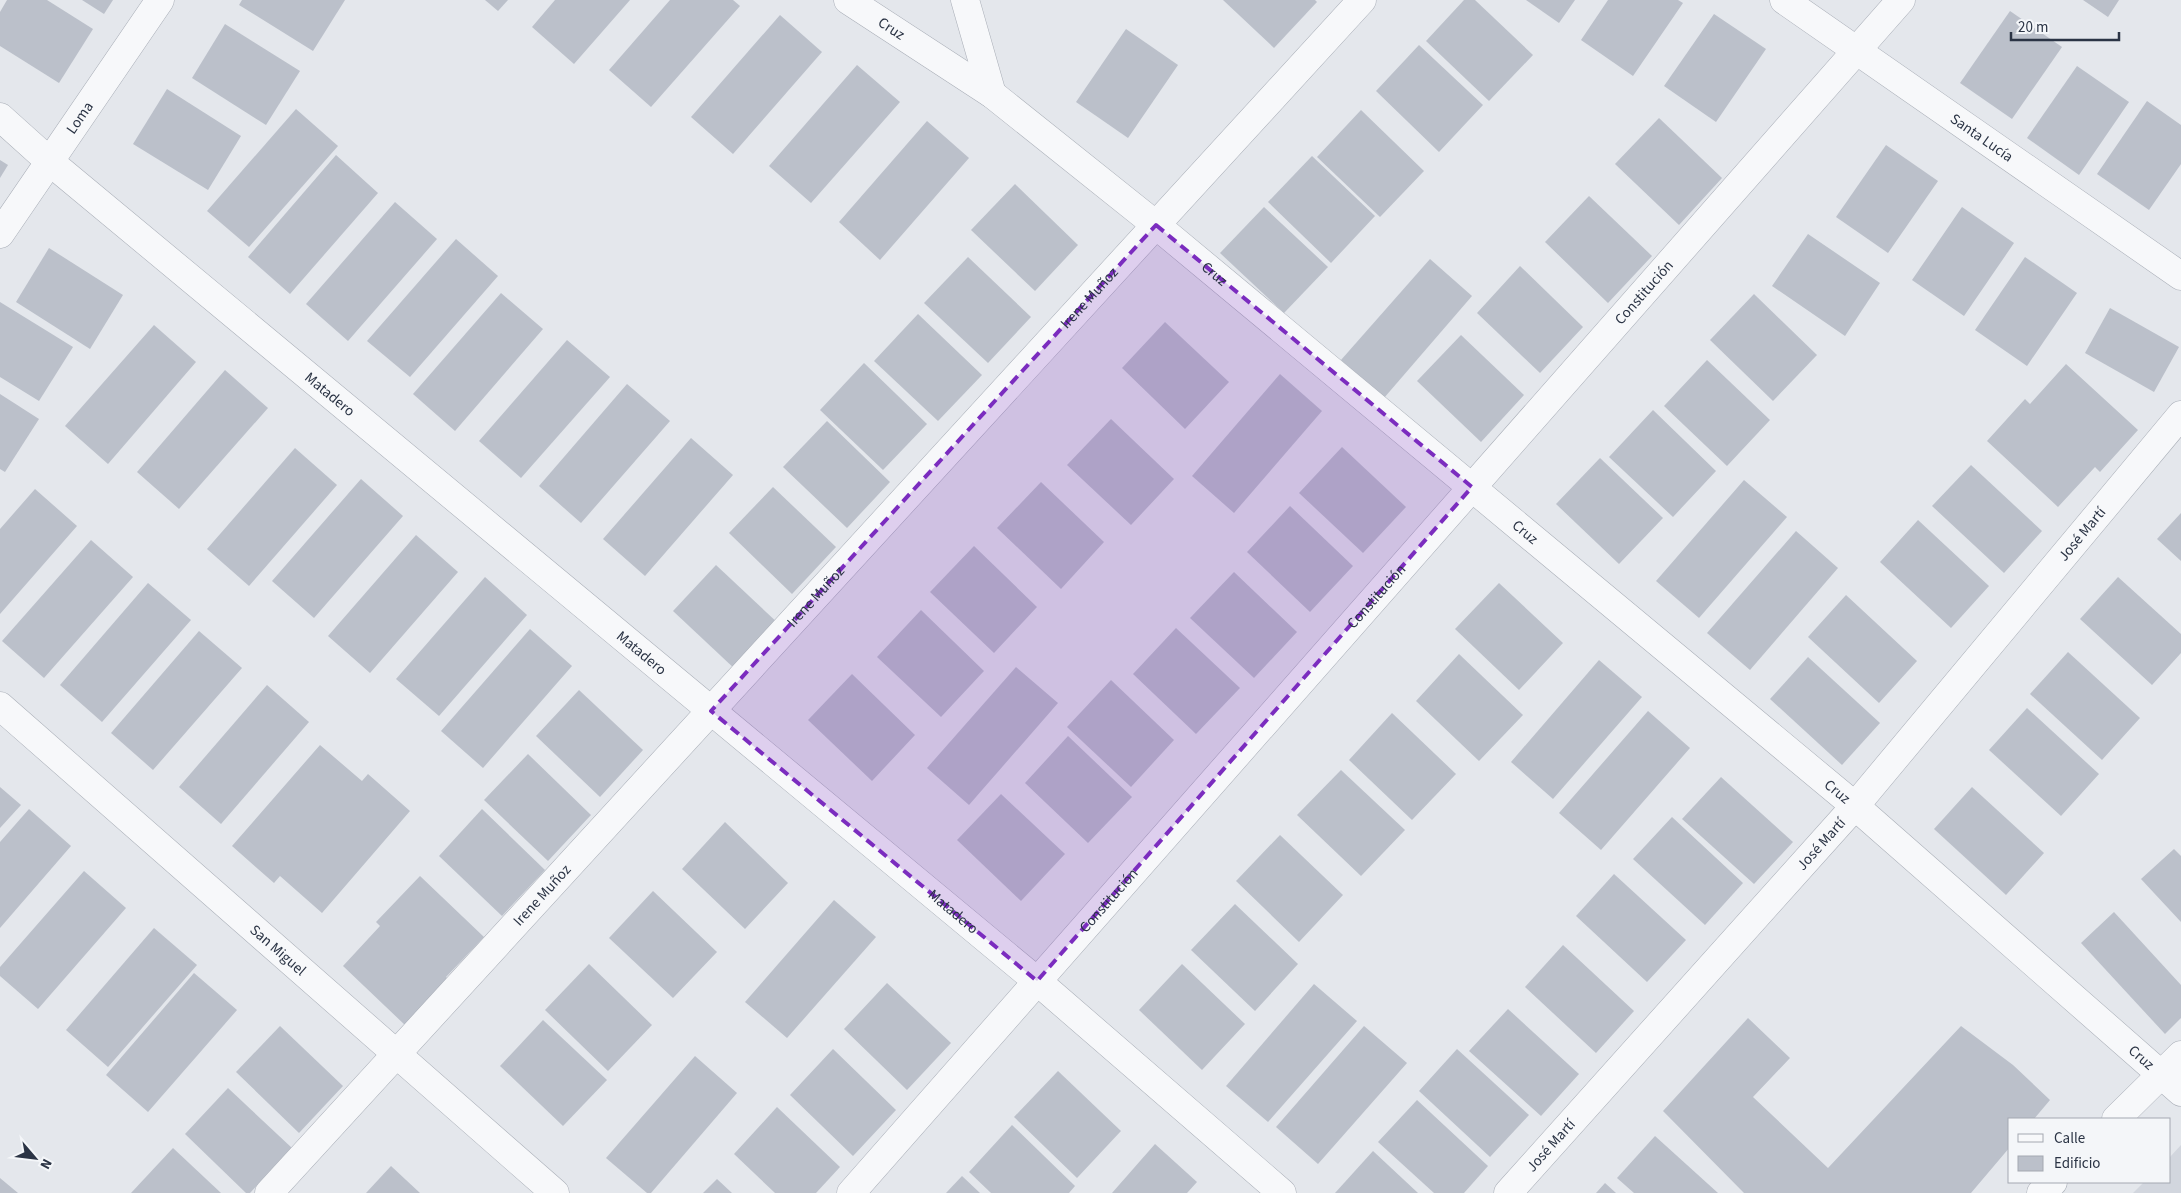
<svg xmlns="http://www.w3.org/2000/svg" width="2181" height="1193" viewBox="0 0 2181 1193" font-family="'Source Sans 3',sans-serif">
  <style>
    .built { fill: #d2d6de }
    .building { fill: #bbc0ca }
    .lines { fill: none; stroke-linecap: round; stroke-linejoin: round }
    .minor-casing { stroke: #a9aeb7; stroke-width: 29 }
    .minor { stroke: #f7f8fa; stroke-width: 28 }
    .marked { fill: #7b2cbf; fill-opacity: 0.2; stroke: #7b2cbf; stroke-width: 4; stroke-dasharray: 10 6; stroke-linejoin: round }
    .labels { text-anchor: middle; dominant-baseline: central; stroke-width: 5; stroke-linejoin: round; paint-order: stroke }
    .street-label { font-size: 15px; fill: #2b3445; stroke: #f4f6f9 }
  </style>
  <rect width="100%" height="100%" fill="#e4e7ec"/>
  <polygon class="built" points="2181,1145 2181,1193 2133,1193 2144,1182 2170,1182 2170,1157"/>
  <g class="building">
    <polygon points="7,0 47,0 93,29 59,83 0,46 0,12"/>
    <polygon points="82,0 113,0 104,14"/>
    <polygon points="242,0 345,0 313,51 239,5"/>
    <polygon points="485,0 508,0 498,11"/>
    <polygon points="555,0 630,0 574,64 532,27"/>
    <polygon points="670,0 733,0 740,6 651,107 609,70"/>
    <polygon points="1223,0 1315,0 1317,2 1274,48"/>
    <polygon points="1464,0 1475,0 1533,55 1489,101 1426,41"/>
    <polygon points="1526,0 1575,0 1559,23"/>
    <polygon points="1608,0 1678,0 1683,3 1633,76 1581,40"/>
    <polygon points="2083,0 2119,0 2108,17"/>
    <polygon points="2010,11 2062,47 2012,119 1960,83"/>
    <polygon points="1714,14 1766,49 1716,122 1664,86"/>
    <polygon points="780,15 822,52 733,154 691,117"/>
    <polygon points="225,24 300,71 266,125 192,78"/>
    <polygon points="1126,29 1178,65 1128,138 1076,102"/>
    <polygon points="1419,45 1483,105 1439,152 1376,91"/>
    <polygon points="857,65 900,102 811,203 769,166"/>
    <polygon points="2077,66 2129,102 2079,175 2027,138"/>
    <polygon points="167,89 241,136 208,190 133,144"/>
    <polygon points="2147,101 2181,125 2181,164 2149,210 2097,174"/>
    <polygon points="296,109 338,146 249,247 207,211"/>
    <polygon points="1361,110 1424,171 1380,217 1317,157"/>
    <polygon points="1659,118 1722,178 1679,225 1615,164"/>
    <polygon points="927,121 969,158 880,260 839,222"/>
    <polygon points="1886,145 1938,181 1888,253 1836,217"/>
    <polygon points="336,155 378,193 290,294 248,257"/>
    <polygon points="1312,156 1375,216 1331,263 1268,202"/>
    <polygon points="0,160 8,165 0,178"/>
    <polygon points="1015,184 1078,245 1035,291 971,230"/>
    <polygon points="1589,196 1652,256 1608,303 1545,242"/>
    <polygon points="395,202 437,239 348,341 306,304"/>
    <polygon points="1264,207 1328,267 1284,313 1220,253"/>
    <polygon points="1962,207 2014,243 1964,316 1912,280"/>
    <polygon points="1808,234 1880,283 1845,336 1772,286"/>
    <polygon points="456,239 498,276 410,377 367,341"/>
    <polygon points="49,248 123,295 90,349 16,302"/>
    <polygon points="968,257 1031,317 988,363 924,303"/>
    <polygon points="2025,257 2077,293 2027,366 1975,330"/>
    <polygon points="1430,259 1472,296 1384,398 1341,360"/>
    <polygon points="1520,266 1583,327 1540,373 1477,313"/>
    <polygon points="501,293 543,329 455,431 413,394"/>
    <polygon points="1754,294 1817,355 1773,401 1710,340"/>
    <polygon points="0,302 73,347 39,401 0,377"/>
    <polygon points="2110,308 2179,347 2154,392 2085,353"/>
    <polygon points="918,314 982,375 938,421 874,361"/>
    <polygon points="1165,322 1229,382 1185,429 1122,368"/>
    <polygon points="154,325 196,362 108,464 65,426"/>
    <polygon points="1461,335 1524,395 1481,442 1417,381"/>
    <polygon points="567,340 610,377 521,478 479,441"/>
    <polygon points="1707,360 1770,420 1727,466 1664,406"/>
    <polygon points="864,363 927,424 883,470 820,410"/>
    <polygon points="2066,364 2138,430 2100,472 2095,467 2058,507 1987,441 2025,399 2030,404"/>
    <polygon points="225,370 268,408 179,509 137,472"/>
    <polygon points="1280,374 1322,411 1234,513 1192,476"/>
    <polygon points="627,384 670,421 581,523 539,486"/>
    <polygon points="0,394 39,419 5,472 0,469"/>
    <polygon points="1653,410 1716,471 1673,517 1609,457"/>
    <polygon points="1111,419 1174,479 1131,525 1067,465"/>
    <polygon points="827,421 890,482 847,528 783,467"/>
    <polygon points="691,438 733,475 645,576 603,539"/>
    <polygon points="1342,447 1406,507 1363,553 1299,493"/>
    <polygon points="295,448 337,485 249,586 207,549"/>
    <polygon points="1600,458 1663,518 1619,564 1556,504"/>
    <polygon points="1971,465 2042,531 2004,573 1932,506"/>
    <polygon points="361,479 403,516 314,618 272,581"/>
    <polygon points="1744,480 1787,517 1699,618 1656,581"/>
    <polygon points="1041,482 1104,542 1061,589 997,528"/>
    <polygon points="773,487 836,547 792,594 729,533"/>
    <polygon points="35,489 77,526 0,614 0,529"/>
    <polygon points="1290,506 1353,566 1310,612 1247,552"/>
    <polygon points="2181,513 2181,561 2157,539"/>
    <polygon points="1918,520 1989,586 1951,628 1880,562"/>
    <polygon points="1796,531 1838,568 1750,670 1707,633"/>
    <polygon points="416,535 458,572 370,673 328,636"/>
    <polygon points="91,540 133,577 44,678 2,641"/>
    <polygon points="974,546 1037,607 994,653 930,592"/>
    <polygon points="716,565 780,625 737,671 673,611"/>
    <polygon points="1234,572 1297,632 1254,678 1190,618"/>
    <polygon points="485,577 527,615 439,716 396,679"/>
    <polygon points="2118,577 2181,634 2181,653 2152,685 2080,619"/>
    <polygon points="148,583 191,620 102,722 60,685"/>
    <polygon points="1499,583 1563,643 1519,690 1455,629"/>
    <polygon points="1846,595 1917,661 1879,703 1808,637"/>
    <polygon points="921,610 984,671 941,717 877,657"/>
    <polygon points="1176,628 1240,688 1196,734 1133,674"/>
    <polygon points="530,629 572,666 483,768 441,731"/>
    <polygon points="199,631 242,668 153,770 111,733"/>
    <polygon points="2068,652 2140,718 2102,760 2030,694"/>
    <polygon points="1459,654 1523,715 1479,761 1416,701"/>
    <polygon points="1808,657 1880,723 1842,765 1770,699"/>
    <polygon points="1599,660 1642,697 1553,799 1511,762"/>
    <polygon points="1016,667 1058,703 969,805 927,768"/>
    <polygon points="852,674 915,735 872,781 808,720"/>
    <polygon points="1111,680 1174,740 1131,787 1067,727"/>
    <polygon points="267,685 309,722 221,824 179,787"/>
    <polygon points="579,690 643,750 600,797 536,736"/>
    <polygon points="2027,708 2099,774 2061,816 1989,750"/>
    <polygon points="1648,711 1690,748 1601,850 1559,813"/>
    <polygon points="1392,713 1456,774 1412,820 1349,760"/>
    <polygon points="1068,736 1132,797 1088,843 1025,783"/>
    <polygon points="320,745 362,781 368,774 410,811 322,913 280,876 274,883 232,846"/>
    <polygon points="528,754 591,815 548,861 484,800"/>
    <polygon points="1341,770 1405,830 1361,876 1297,815"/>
    <polygon points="1721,777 1793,842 1754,884 1682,819"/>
    <polygon points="0,787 21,805 0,828"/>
    <polygon points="1972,787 2044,853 2006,895 1934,829"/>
    <polygon points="1001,794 1065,854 1021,901 957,840"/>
    <polygon points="29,809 71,846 0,928 0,842"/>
    <polygon points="482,809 545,870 502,916 439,856"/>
    <polygon points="1672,817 1743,883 1705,925 1633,859"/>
    <polygon points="725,822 788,883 745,929 682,869"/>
    <polygon points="1280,835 1343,895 1299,942 1236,881"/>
    <polygon points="2174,849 2181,856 2181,922 2141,879"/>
    <polygon points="84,871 126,908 38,1009 0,976 0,967"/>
    <polygon points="1614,874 1686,940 1647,982 1576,916"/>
    <polygon points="420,876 484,937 446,977 449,980 406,1026 343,966 380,926 376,922"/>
    <polygon points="653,891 717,952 673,998 609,938"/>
    <polygon points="834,900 876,937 787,1038 745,1002"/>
    <polygon points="1235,904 1298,964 1255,1011 1191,950"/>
    <polygon points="2114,912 2181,985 2181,1018 2165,1034 2081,943"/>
    <polygon points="154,928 197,965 108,1067 66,1030"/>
    <polygon points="1563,945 1634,1011 1596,1053 1525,987"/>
    <polygon points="589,964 652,1025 608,1071 545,1010"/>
    <polygon points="1182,964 1245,1024 1202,1070 1139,1010"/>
    <polygon points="194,973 237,1010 148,1112 106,1075"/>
    <polygon points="887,983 951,1043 907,1090 844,1029"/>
    <polygon points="1314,984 1357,1021 1268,1122 1226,1086"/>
    <polygon points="1508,1009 1579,1074 1541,1116 1469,1051"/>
    <polygon points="1748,1018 1790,1058 1753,1097 1828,1168 1961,1026 2013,1065 2050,1100 2034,1119 2010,1119 2010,1147 1971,1193 1744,1193 1663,1111"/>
    <polygon points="543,1020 607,1080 563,1126 500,1066"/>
    <polygon points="280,1026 343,1086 299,1133 236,1072"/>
    <polygon points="1364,1026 1407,1063 1318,1164 1276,1127"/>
    <polygon points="833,1049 896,1110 853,1156 790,1095"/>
    <polygon points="1457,1049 1529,1115 1490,1157 1419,1091"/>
    <polygon points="695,1056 737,1093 651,1193 647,1193 606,1158"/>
    <polygon points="1058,1071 1121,1131 1077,1178 1014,1117"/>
    <polygon points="228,1088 292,1148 250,1193 246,1193 185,1134"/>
    <polygon points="1417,1100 1488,1166 1464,1193 1434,1193 1378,1142"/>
    <polygon points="777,1107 840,1167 816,1193 775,1193 734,1154"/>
    <polygon points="1012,1125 1075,1186 1069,1193 991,1193 969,1172"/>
    <polygon points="1655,1136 1718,1193 1634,1193 1617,1178"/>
    <polygon points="1155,1144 1197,1182 1187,1193 1112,1193"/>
    <polygon points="173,1148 221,1193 131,1193"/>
    <polygon points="1373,1151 1418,1193 1335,1193"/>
    <polygon points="391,1166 420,1193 366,1193"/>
    <polygon points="962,1176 980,1193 946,1193"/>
    <polygon points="0,1178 18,1193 0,1193"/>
    <polygon points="717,1179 732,1193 703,1193"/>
    <polygon points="1605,1183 1616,1193 1596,1193"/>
  </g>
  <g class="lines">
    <g class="minor-casing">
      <g id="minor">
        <path id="s1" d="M 848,0 L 992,94 L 1156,225 L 1855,806 L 2181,1092"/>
        <polyline points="965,0 992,94"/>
        <path id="s2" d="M 1784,0 L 2181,276"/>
        <path id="s3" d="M 0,117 L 49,161 L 1037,981 L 1282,1193"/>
        <path id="s4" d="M 0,234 L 160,0"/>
        <path id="s5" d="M 0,706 L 555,1193"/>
        <polyline points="2116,1119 2181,1055"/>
        <path id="s6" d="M 269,1193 L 1362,0"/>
        <path id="s7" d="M 851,1193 L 1901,0"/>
        <path id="s8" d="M 1508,1193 L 1855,806 L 2181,415"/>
        <polyline points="2041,1193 2053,1182"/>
      </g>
    </g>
    <use href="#minor" class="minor"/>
  </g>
  <path class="marked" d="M 1156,225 L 1472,487 L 1037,981 L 711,711 Z"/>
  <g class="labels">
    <g class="street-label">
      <text stroke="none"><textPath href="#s1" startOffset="52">Cruz</textPath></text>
      <text stroke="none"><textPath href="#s4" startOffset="141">Loma</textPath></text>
      <text stroke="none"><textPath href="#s2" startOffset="241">Santa Lucía</textPath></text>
      <text stroke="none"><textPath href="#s1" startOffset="458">Cruz</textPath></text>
      <text stroke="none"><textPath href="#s7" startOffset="1200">Constitución</textPath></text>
      <text stroke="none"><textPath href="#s6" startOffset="1214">Irene Muñoz</textPath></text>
      <text stroke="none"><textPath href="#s3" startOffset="431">Matadero</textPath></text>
      <text stroke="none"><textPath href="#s1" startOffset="862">Cruz</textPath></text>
      <text stroke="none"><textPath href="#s8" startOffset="874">José Martí</textPath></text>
      <text stroke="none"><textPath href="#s7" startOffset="795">Constitución</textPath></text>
      <text stroke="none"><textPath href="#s6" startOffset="809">Irene Muñoz</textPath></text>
      <text stroke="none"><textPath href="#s3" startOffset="836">Matadero</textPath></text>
      <text stroke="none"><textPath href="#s1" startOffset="1268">Cruz</textPath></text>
      <text stroke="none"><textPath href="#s8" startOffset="469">José Martí</textPath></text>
      <text stroke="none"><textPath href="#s6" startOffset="404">Irene Muñoz</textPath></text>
      <text stroke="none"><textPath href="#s7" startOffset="390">Constitución</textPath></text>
      <text stroke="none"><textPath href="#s3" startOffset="1241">Matadero</textPath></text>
      <text stroke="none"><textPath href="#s5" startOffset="370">San Miguel</textPath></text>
      <text stroke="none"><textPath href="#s1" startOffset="1672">Cruz</textPath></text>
      <text stroke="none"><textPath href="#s8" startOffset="64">José Martí</textPath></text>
    </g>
  </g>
  <rect x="2008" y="1118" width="162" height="65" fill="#f4f6f9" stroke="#a4a8b1"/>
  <rect x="2018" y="1134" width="25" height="8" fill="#f7f8fa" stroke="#a4a8b1"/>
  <text x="2054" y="1143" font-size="15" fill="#2b3445">Calle</text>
  <rect x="2018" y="1156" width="25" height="15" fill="#bbc0ca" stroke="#a4a8b1"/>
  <text x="2054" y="1168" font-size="15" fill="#2b3445">Edificio</text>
  <g transform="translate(35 1158) rotate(118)" stroke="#f4f6f9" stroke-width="4" paint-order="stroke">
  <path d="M0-4L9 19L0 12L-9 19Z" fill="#2b3445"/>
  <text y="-8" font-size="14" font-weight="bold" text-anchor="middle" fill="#2b3445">N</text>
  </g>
  <path d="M2011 32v8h108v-8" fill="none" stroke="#2b3445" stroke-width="2.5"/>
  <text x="2018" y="32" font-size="15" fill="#2b3445" stroke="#f4f6f9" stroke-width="4" paint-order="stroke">20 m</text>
</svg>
